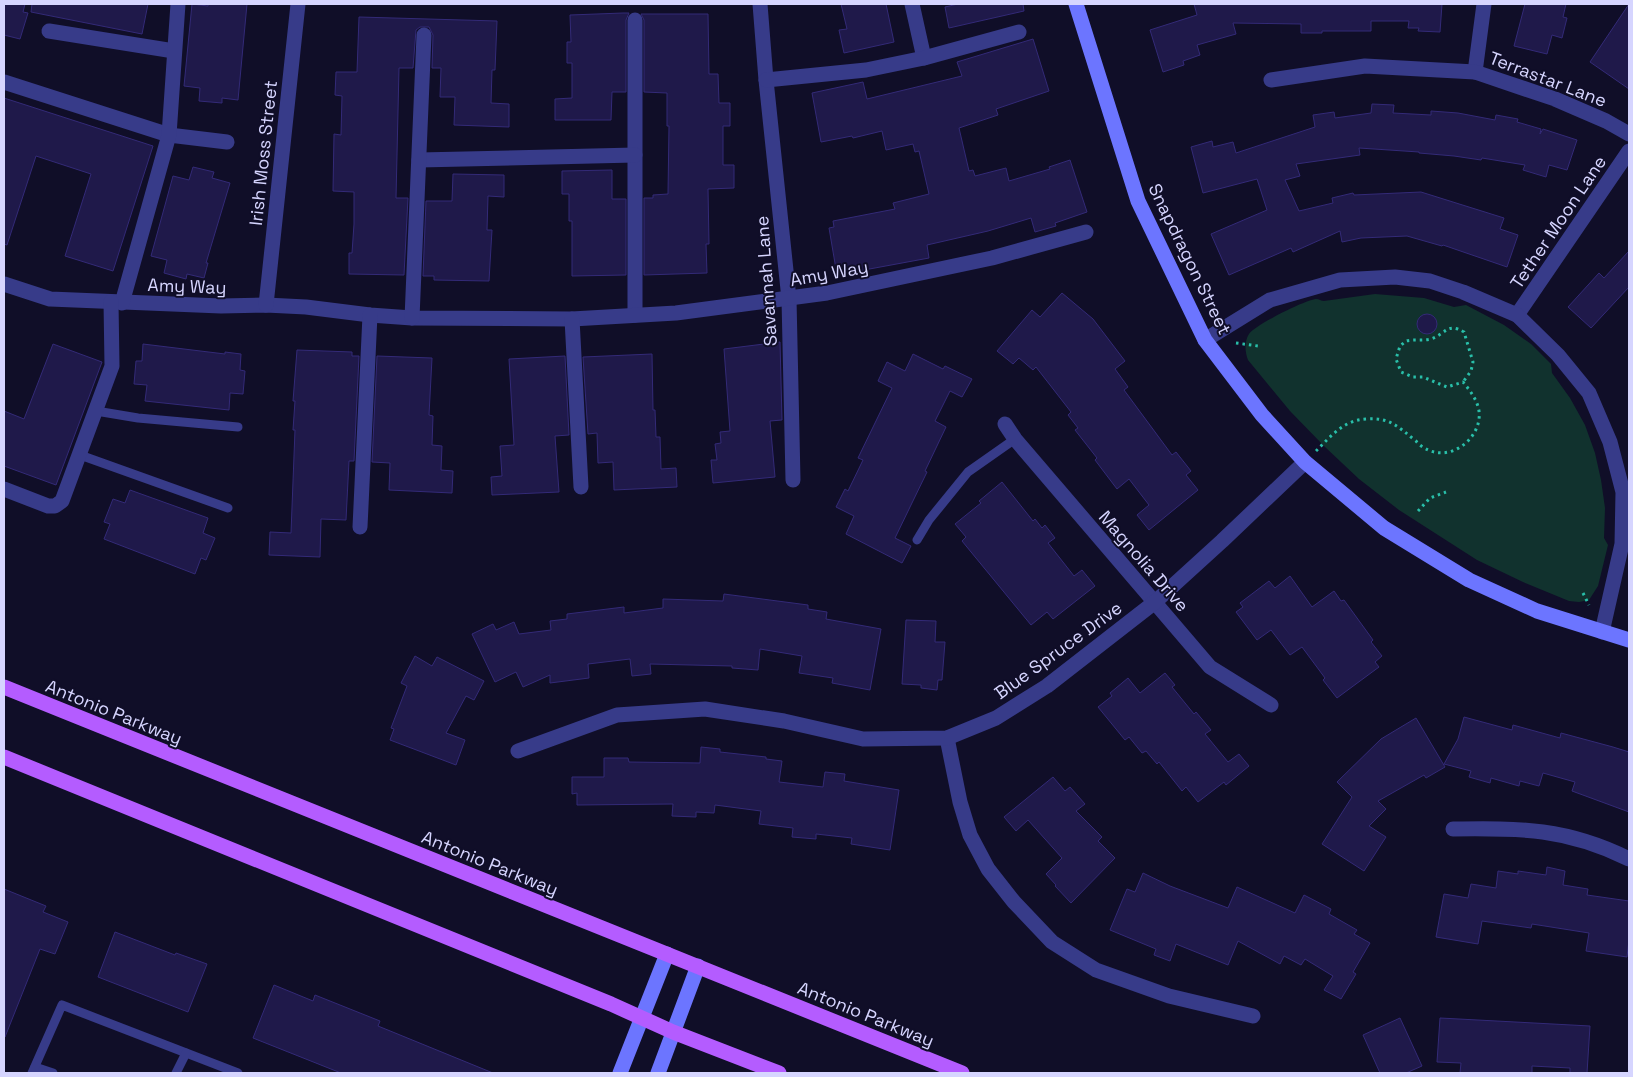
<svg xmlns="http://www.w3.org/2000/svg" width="1633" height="1077" viewBox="0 0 1633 1077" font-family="'Space Grotesk',sans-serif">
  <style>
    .green { fill: #11322e }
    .building { fill: #1f194a; stroke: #332a77 }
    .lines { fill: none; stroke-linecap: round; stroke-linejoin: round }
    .path { stroke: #29bfa9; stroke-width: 3; stroke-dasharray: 2.5 4; stroke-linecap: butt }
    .lane { stroke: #373b89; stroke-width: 9 }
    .street { stroke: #373b89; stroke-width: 15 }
    .secondary { stroke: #6c75ff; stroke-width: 15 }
    .primary { stroke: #b45cff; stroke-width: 15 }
    .labels { text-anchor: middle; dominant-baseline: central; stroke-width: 4; stroke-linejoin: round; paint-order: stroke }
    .street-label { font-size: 18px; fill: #d6d5ff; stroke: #100e28 }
  </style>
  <rect width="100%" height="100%" fill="#100e28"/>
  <path class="green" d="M 1375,294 L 1424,298 L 1454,307 L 1466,305 L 1504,325 L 1531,344 L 1551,364 L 1552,373 L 1570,398 L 1585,425 L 1595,453 L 1601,480 L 1605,508 L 1604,538 L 1608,545 L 1598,586 L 1589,600 L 1579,602 L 1569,601 L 1523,582 L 1477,560 L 1399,510 L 1359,479 L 1324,446 L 1290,411 L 1248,360 C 1245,352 1244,342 1249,334 C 1255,325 1305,300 1316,299 C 1319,299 1321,301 1324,301 Z"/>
  <g class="building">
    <polygon points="4,4 25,4 23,12 28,13 20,39 4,35"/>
    <polygon points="32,4 148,4 142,34 31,12"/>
    <polygon points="192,4 208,6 208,4 247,4 238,100 222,98 222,103 199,101 200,88 184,86"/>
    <polygon points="841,4 886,4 894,42 844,53 839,30 847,29"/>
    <polygon points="958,4 1023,4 1024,11 949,28 945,7"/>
    <polygon points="1194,4 1442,4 1440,32 1418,31 1419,28 1408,28 1409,21 1371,21 1371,31 1322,31 1322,33 1301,33 1301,24 1233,23 1236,34 1197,45 1200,55 1183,61 1184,65 1163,72 1150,30 1197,15"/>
    <polygon points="1525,4 1566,4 1563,17 1567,18 1562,38 1552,35 1547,54 1514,46"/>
    <polygon points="1629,4 1629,89 1590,62"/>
    <polygon points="623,13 629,13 626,20 626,92 612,92 611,120 555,120 555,99 572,98 572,63 567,63 567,42 571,42 570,15"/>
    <polygon points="641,14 708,14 709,74 718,74 719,103 730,103 730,126 723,126 723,165 734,165 734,188 708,189 709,244 706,244 707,273 644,275 644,198 653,198 653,195 668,194 669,126 667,126 667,93 644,92 644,20"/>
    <polygon points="359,17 497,21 495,70 492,70 491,103 509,104 509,127 454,125 455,97 440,97 441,68 432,68 433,35 429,27 420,27 416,30 413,68 399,68 396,198 408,198 404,275 349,274 349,253 352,253 354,224 354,192 333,191 334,134 341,135 342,96 335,95 336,72 357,72"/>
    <polygon points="1033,39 1049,91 996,109 998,115 959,128 969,171 973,170 975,176 1006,168 1009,181 1050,169 1049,167 1070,160 1087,212 1055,223 1056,226 1035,232 1031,218 988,231 927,245 929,258 837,275 829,228 834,227 833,221 895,209 893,203 929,194 919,151 915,152 913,144 886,150 882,131 853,138 852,136 821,142 812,93 863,82 867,99 962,76 957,62"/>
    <polygon points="4,98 153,146 113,271 65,256 91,174 36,156 7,245 4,244"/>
    <polygon points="1372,104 1394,105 1393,113 1431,115 1431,111 1458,113 1495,120 1496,115 1518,119 1517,122 1541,129 1540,134 1543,129 1577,140 1567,170 1549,165 1546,177 1523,170 1525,165 1482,158 1481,160 1454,156 1419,153 1419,152 1359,148 1360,155 1296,164 1300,176 1285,180 1299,211 1333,203 1332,198 1353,193 1354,195 1421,192 1504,218 1500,229 1518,235 1507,267 1443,245 1442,246 1407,236 1361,238 1342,242 1340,231 1293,252 1291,248 1229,275 1211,234 1267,210 1257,179 1203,193 1191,147 1212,141 1213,147 1233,142 1236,153 1315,127 1313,115 1334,112 1335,118 1371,113"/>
    <polygon points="193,167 214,172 212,178 230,183 206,263 208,263 204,278 187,274 186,279 164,273 167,260 151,256 173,176 189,180"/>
    <polygon points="612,170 612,199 626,199 626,275 572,276 572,221 569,221 569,194 562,194 562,171"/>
    <polygon points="453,174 504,175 504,197 488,196 487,230 492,230 489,281 434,280 434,276 423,276 426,201 452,201"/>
    <polygon points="1629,251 1629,287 1591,328 1568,307 1599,273 1604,278"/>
    <polygon points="1062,293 1093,319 1125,361 1115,369 1128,387 1124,390 1172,455 1176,452 1191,471 1186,475 1198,490 1149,530 1137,515 1149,505 1129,479 1117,489 1095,460 1097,458 1075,430 1078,428 1068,415 1071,412 1036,367 1033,370 1019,358 1013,364 997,351 1032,310 1040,317"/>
    <circle cx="1427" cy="324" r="10"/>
    <polygon points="780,342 782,420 770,421 775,477 713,483 711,460 717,460 715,444 721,443 720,432 730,431 724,349"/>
    <polygon points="53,344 102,362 56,485 4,466 4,411 24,419"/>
    <polygon points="143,344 225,354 225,352 241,354 240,370 245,371 243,394 230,393 229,410 145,401 147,385 134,384 136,361 142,361"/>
    <polygon points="297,350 352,352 352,356 359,356 354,461 349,461 346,520 321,519 320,557 269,555 270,532 291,533 295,430 293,430 295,401 293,401"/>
    <polygon points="652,354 653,410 655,410 656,437 660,437 661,469 676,468 677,487 614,490 613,462 598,463 597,433 588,434 583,357"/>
    <polygon points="913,354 943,369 945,366 972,379 962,397 950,391 935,421 946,427 925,471 927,472 895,538 911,546 902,563 846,534 854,516 836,507 845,489 848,491 863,460 858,458 892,388 878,381 887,362 905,371"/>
    <polygon points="377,356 432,358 429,415 433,416 432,445 442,446 441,470 453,471 452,493 389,490 390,463 372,462"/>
    <polygon points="565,356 569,435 555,436 559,492 492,495 491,477 502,476 500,446 514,445 509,359"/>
    <polygon points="1002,482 1033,521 1035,519 1042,528 1045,525 1055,538 1048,543 1074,576 1082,570 1095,586 1053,619 1047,612 1031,625 962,541 966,537 955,524 981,503 979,501"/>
    <polygon points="130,490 208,518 203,533 215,538 206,560 201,558 195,574 104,539 110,524 104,522 113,499 125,503"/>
    <polygon points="1290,576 1312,607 1334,591 1341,601 1344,600 1373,640 1371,642 1382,656 1375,662 1379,667 1337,698 1323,680 1325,678 1302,647 1290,655 1271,630 1257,640 1236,612 1243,607 1240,603 1269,581 1275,588"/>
    <polygon points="724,594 808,605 808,609 827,612 826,619 881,629 870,690 832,683 833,678 799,673 802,656 760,649 758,670 732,668 732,666 650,664 651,674 632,676 630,659 588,664 589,678 550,683 550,675 523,687 516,672 495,682 472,634 493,624 496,630 514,622 519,634 551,630 550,621 567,619 567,614 624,607 624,613 663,608 663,599 723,601"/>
    <polygon points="906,620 936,621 935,642 945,642 942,680 938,680 937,690 921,688 921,685 902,684"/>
    <polygon points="415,656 432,666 437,657 484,681 474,700 466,696 446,733 465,740 456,765 390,740 394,729 391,728 407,686 401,683"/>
    <polygon points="1165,673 1175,685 1172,687 1194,714 1196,712 1211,730 1205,734 1228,762 1239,754 1249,766 1226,785 1224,782 1198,802 1186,787 1182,791 1159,762 1157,764 1146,751 1142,753 1129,737 1125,740 1098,707 1112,696 1110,693 1128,678 1140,693"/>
    <polygon points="1464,717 1512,730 1513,725 1560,738 1561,733 1613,747 1629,752 1629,812 1572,791 1575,782 1543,773 1539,786 1520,781 1519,786 1491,778 1490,783 1469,777 1471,771 1444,764 1458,739"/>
    <polygon points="1416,718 1445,767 1426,778 1424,775 1378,801 1386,809 1369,826 1386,837 1364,871 1322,844 1352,797 1337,782 1381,739"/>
    <polygon points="701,747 720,749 720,752 766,757 766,759 782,761 779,782 823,787 825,772 845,774 844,781 899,790 890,850 851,844 852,838 816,834 816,839 792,837 793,828 759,824 761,811 715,805 714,813 696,812 696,817 672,816 673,804 577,805 577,793 572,794 572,777 604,777 604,758 628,758 629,762 700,763"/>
    <polygon points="1053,777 1065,791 1070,787 1085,804 1076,811 1102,837 1098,841 1115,858 1071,903 1055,886 1056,885 1046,874 1062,858 1028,820 1016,831 1004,817"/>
    <polygon points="1547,867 1565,871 1563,885 1588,889 1587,895 1629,901 1629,940 1627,957 1586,951 1589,933 1532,924 1531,928 1482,921 1478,944 1436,937 1444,894 1468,898 1471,884 1496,888 1498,871 1518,874 1518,871 1546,875"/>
    <polygon points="1143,873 1170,886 1228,908 1237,887 1295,913 1304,895 1331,909 1329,914 1357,930 1354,934 1370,943 1353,972 1356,974 1341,999 1324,990 1333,976 1305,959 1301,965 1284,956 1280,964 1238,941 1228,965 1176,944 1170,961 1154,955 1156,949 1110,930 1127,889 1135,892"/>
    <polygon points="4,889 46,906 43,912 68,922 55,954 40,949 5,1037"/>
    <polygon points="115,932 175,955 176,953 207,964 188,1012 98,977"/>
    <polygon points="274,985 313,1001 315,995 380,1021 378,1026 493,1073 341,1073 253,1038"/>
    <polygon points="1400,1018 1422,1066 1406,1073 1380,1073 1363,1035"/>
    <polygon points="1440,1018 1590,1026 1587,1073 1570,1073 1570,1068 1532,1066 1532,1073 1460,1073 1461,1063 1437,1062"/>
  </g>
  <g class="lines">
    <g class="path">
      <polyline points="1236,343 1258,346"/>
      <path d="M 1316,451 C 1331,436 1344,420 1366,419 C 1390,417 1398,427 1416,441 C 1419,445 1424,448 1428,450 C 1450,460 1476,442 1479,419 C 1481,405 1472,393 1463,382 L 1447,387 L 1423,377 L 1413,377 L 1401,372 L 1396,359 L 1400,346 L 1406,341 C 1414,339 1423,341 1431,339 C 1446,334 1447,322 1464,332 L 1473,362 L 1471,371 L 1463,382"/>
      <polyline points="1418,511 1430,498 1446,492"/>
      <polyline points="1583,593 1589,605"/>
    </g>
    <g class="lane">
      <polyline points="96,411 138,418 238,427"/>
      <polyline points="80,455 228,508"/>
      <polyline points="917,540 929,520 968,472 1015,439"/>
      <polyline points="35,1067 53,1073"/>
      <polyline points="32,1073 62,1005 238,1073"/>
      <polyline points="176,1073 186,1053"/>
    </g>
    <g class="street">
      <polyline points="760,4 766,80 789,299 793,480"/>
      <polyline points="912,4 924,58"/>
      <polyline points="635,20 635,315"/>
      <polyline points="49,31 174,51"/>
      <polyline points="1475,72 1484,4"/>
      <polyline points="766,80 866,70 924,58 1019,32"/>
      <polyline points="1271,80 1365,66 1475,72 1555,99 1606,121 1629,134"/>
      <polyline points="4,82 169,135 227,142"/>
      <polyline points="419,160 635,155"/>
      <polyline points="4,284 50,299 221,306 266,305 306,307 370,315 412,318 572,319 676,313 827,293 992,258 1086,232"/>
      <polyline points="122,303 169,135 178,4"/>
      <polyline points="266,305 298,4"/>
      <polyline points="1517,315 1629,151"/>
      <polyline points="412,318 424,35"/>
      <polyline points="572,319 581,487"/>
      <polyline points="1205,340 1270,300 1340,280 1395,277 1430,281 1463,292 1517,315 1558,355 1589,393 1610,442 1623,492 1622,544 1602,632"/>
      <polyline points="1005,424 1015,439 1210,667 1271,705"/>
      <polyline points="4,489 48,506 55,506 62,501 112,366 111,302"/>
      <polyline points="360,527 370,315"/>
      <polyline points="947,738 960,802 970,835 988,869 1014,902 1052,942 1096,970 1169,996 1253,1016"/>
      <polyline points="518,751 617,715 705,709 784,721 863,739 947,738 996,718 1047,686 1155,602 1222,541 1305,462"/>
      <path d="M 1453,829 C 1520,828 1567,828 1629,859"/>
    </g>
    <g class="secondary">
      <polyline points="1076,4 1138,201 1205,340 1262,415 1305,462 1384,528 1469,580 1537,611 1629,640"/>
      <polyline points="620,1073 667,954"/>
      <polyline points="658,1073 698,966"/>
    </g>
    <g class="primary">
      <polyline points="4,687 962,1073"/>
      <polyline points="4,757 611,1004 673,1032 779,1073"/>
    </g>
  </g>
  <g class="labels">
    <g class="street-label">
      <text transform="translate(1548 79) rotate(21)">Terrastar Lane</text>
      <text transform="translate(263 153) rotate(-84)">Irish Moss Street</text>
      <text transform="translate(1558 222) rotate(-56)">Tether Moon Lane</text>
      <text transform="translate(1190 259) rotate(64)">Snapdragon Street</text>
      <text transform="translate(829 273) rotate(-10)">Amy Way</text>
      <text transform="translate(766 281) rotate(-94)">Savannah Lane</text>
      <text transform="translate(187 286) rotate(2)">Amy Way</text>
      <text transform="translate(1144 561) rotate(49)">Magnolia Drive</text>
      <text transform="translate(1058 650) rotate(-36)">Blue Spruce Drive</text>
      <text transform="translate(114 712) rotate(22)">Antonio Parkway</text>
      <text transform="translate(490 863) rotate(22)">Antonio Parkway</text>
      <text transform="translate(866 1014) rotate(22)">Antonio Parkway</text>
    </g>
  </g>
  <rect width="1633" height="1077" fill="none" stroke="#d6d5ff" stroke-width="10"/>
</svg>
